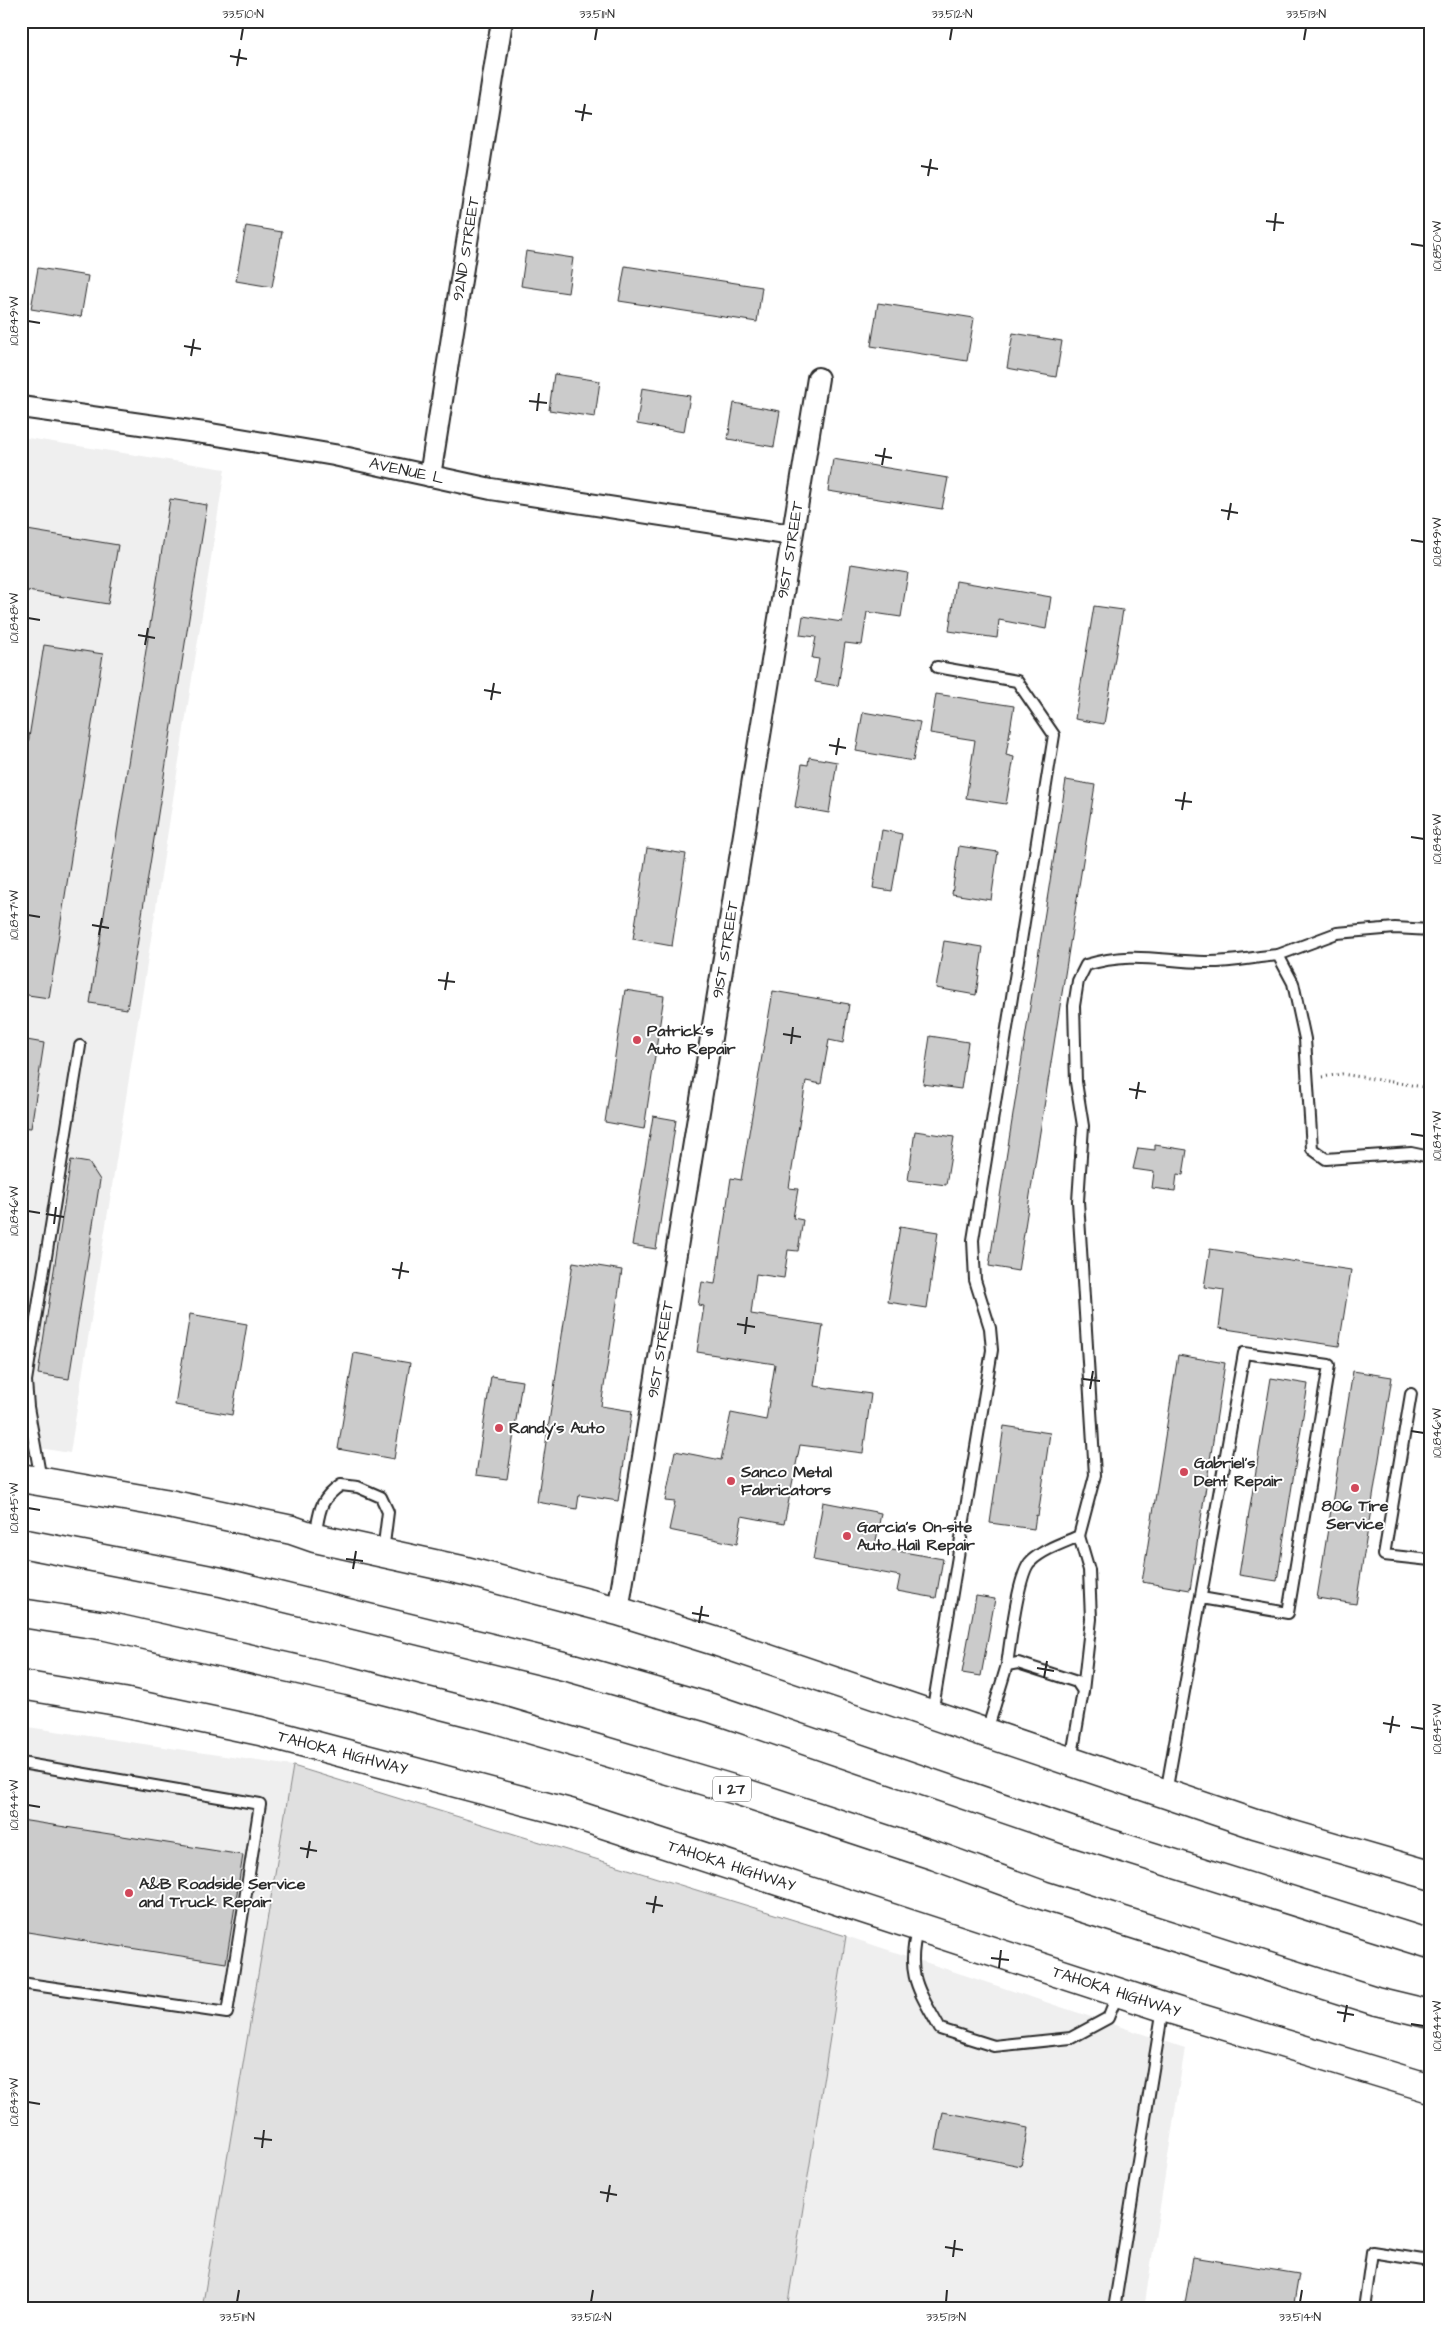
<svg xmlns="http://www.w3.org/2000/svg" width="1451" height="2330" viewBox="0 0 1451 2330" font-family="'Architects Daughter',sans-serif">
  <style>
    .built { fill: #efefef }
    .green { fill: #e0e0e0; stroke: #868686 }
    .building { fill: #cbcbcb; stroke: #2b2b2b }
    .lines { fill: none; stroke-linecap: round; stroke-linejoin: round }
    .lane-casing { stroke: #2b2b2b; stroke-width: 14 }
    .street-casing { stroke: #2b2b2b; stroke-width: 24 }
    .secondary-casing { stroke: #2b2b2b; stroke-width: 31 }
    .highway-casing { stroke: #2b2b2b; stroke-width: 31 }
    .path { stroke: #2b2b2b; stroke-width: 3; stroke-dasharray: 1 4; stroke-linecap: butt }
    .lane { stroke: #fff; stroke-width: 10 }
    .street { stroke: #fff; stroke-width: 20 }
    .secondary { stroke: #fff; stroke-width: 28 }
    .highway { stroke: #fff; stroke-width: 28 }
    .ticks { fill: none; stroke: #2b2b2b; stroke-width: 2 }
    .poi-dot { fill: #d1495b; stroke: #fff; stroke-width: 2 }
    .labels { text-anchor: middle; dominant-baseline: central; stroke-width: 4; stroke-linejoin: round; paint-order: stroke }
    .shield { fill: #fff; stroke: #6b6b6b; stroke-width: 1 }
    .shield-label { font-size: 15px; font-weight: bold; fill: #2b2b2b }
    .street-label { font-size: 16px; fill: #2b2b2b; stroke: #fff }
    .poi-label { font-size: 16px; font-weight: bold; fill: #2b2b2b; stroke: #fff; text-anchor: start }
    .neatline { fill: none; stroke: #2b2b2b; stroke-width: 2 }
    .ticks-label { font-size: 12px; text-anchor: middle; fill: #2b2b2b }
  </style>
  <rect width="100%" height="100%" fill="#fff"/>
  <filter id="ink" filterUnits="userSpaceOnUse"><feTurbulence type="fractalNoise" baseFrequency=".02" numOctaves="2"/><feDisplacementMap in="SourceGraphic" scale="10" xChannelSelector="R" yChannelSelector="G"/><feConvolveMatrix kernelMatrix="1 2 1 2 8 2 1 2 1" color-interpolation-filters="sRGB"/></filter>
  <g filter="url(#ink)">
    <g class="built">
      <polygon points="21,437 225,469 70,1453 21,1445"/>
      <polygon points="21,1726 293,1766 202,2309 21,2309"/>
      <polygon points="846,1936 1185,2048 1144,2309 787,2309"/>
    </g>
    <polygon class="green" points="293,1766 846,1936 787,2309 202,2309"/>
    <g class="building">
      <polygon points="246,226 282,232 272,287 236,281"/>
      <polygon points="526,251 573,258 568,293 521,286"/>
      <polygon points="625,266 762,287 757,322 619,301"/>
      <polygon points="38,268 88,276 81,317 31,309"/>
      <polygon points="878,303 974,318 967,361 871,346"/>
      <polygon points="1013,333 1062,341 1056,377 1007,368"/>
      <polygon points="554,374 600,381 595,417 549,410"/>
      <polygon points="642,388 690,396 684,432 637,424"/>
      <polygon points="734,403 780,411 774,447 728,439"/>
      <polygon points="833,459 948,478 942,509 828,491"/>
      <polygon points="170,499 207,505 127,1009 90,1003"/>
      <polygon points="21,529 118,545 108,604 21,590"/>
      <polygon points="851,564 908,573 901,617 867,612 862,645 845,643 838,686 815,682 819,659 812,658 816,637 800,635 803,616 842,622"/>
      <polygon points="956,581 1051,597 1046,629 999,620 997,638 949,631"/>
      <polygon points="1094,606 1123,610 1104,724 1075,719"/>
      <polygon points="44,645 103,654 49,998 21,994 21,787"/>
      <polygon points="936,694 1014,706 1006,755 1014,757 1006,804 966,798 975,740 930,733"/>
      <polygon points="863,712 920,722 913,761 856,751"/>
      <polygon points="809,757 837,762 829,813 795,807 802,764 808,765"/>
      <polygon points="1066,780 1095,785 1018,1271 989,1266"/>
      <polygon points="882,830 902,834 892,891 873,888"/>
      <polygon points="959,846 998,852 991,900 952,894"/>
      <polygon points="647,848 686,854 672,946 633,939"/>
      <polygon points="944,941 983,947 976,995 936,988"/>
      <polygon points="625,990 664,996 644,1129 605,1122"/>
      <polygon points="773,991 849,1004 843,1043 829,1040 821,1084 806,1081 789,1188 798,1189 793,1218 803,1220 798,1251 788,1250 784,1278 756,1274 751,1314 823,1325 814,1386 871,1394 863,1453 800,1445 784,1524 742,1516 737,1544 669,1530 675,1502 665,1501 675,1451 721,1460 731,1413 766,1420 775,1364 697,1352 704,1306 698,1305 702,1282 715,1284 731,1178 741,1180"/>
      <polygon points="930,1036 968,1042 961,1089 923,1084"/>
      <polygon points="21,1039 44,1043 31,1128 21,1127"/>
      <polygon points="653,1116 676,1120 656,1249 632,1245"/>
      <polygon points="915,1131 954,1137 946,1185 908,1180"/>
      <polygon points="1155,1145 1187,1150 1183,1175 1177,1174 1175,1191 1152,1188 1154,1172 1133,1169 1138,1148 1155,1150"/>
      <polygon points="71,1160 89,1163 100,1180 69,1379 38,1374"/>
      <polygon points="900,1226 938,1232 927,1308 888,1302"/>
      <polygon points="1210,1249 1351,1270 1339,1346 1219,1328 1224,1290 1204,1287"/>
      <polygon points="573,1262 622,1270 601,1406 632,1411 618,1501 579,1495 577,1509 537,1502"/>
      <polygon points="190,1314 247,1324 232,1415 175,1405"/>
      <polygon points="354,1353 410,1363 394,1459 338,1449"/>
      <polygon points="1178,1355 1225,1363 1190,1590 1142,1582"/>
      <polygon points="1353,1371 1392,1377 1356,1604 1317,1598"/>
      <polygon points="491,1376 522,1381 507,1479 476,1475"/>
      <polygon points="1271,1378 1308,1384 1277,1581 1239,1575"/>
      <polygon points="1004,1426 1050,1433 1038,1516 1036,1515 1034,1529 990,1523"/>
      <polygon points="823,1502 881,1513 875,1547 943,1559 936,1598 897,1591 900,1576 813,1560"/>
      <polygon points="976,1596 995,1599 981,1676 962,1673"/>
      <polygon points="21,1820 243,1855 226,1963 21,1931"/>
      <polygon points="943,2112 1028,2128 1021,2166 936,2149"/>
      <polygon points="1193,2257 1299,2274 1293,2309 1184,2309"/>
    </g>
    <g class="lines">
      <g class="lane-casing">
        <g id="lane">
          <polyline points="1278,955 1337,933 1395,928 1430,930"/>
          <polyline points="1411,1394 1384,1555 1430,1560"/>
          <polyline points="41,1480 28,1407 26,1381 80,1046"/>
          <polyline points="1079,1536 1089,1570 1091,1619 1083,1691"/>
          <path d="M 315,1537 C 320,1511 318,1501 341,1485 L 358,1487 L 381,1497 L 388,1512 L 383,1552"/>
          <path d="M 1007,1665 C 1010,1645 1018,1572 1031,1561 C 1044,1549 1063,1543 1079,1536 L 1095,1475 L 1078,1201 L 1083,1126 L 1076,1082 L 1074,1006 L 1078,981 L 1086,965 C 1131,951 1160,961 1205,962 C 1229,963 1254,957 1278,955 L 1293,983 L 1305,1039 L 1312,1149 L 1326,1159 L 1411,1153 L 1430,1157"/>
          <polyline points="932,1714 992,1350 990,1328 975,1280 973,1240 1054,735 1017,681 937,667"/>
          <polyline points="987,1731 1007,1665 1018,1663 1077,1682 1083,1691 1071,1761"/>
          <polyline points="21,1763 260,1804 227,2013 21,1983"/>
          <polyline points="1166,1793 1244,1353 1329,1365 1288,1613 1201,1598"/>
          <path d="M 918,1927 C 905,1974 918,1989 940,2029 L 994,2046 L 1071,2038 L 1108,2018 L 1118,1993"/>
          <polyline points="1114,2309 1163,2008"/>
          <polyline points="1364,2309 1372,2252 1430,2261"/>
        </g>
      </g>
      <g class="street-casing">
        <g id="street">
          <path id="s1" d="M 21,407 L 211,434 L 334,455 L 491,489 L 792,535"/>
          <path id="s2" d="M 430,476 L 502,21"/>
          <path id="s3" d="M 618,1611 L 818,378"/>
        </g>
      </g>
      <g class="secondary-casing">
        <g id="secondary">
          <polyline points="21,1478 164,1503 292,1530 315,1538 466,1571 618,1611 718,1642 1255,1824 1430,1875"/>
          <path id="s4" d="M 21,1685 L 123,1702 L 260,1731 L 570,1813 L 1163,2007 L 1430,2088"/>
        </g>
      </g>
      <g class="highway-casing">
        <g id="highway">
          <polyline points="21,1543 221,1582 572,1668 711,1708 1070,1831 1430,1944"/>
          <polyline points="21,1613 106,1626 348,1681 496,1719 739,1791 936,1856 1042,1895 1376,2001 1430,2014"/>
        </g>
      </g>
      <polyline class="path" points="1322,1077 1342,1074 1430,1088"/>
      <use href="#lane" class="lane"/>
      <use href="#street" class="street"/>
      <use href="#secondary" class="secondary"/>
      <use href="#highway" class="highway"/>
    </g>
  </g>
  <path class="ticks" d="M 241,40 L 243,28M 595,40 L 597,28M 950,40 L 952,28M 1304,40 L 1306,28M 230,56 L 247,59M 237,66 L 240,49M 575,111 L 592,114M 582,121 L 585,104M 921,166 L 938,169M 928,176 L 931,159M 1266,221 L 1284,223M 1274,231 L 1276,213M 1411,244 L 1424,246M 28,321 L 40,323M 184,346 L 201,349M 191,356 L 194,339M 529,401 L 547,403M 537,411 L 539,393M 875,455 L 892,458M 882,465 L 885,448M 1221,510 L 1238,513M 1228,520 L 1231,503M 1411,540 L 1424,542M 28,618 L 40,620M 138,635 L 155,638M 145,645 L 148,628M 484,690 L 501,693M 491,700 L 494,683M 829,745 L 846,748M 836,755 L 839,738M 1175,800 L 1192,802M 1182,810 L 1185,792M 1411,837 L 1424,839M 28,915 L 40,917M 92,925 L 109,928M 99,935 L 102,918M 438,980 L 455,982M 445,990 L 448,972M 783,1034 L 801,1037M 791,1044 L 793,1027M 1129,1089 L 1146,1092M 1136,1099 L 1139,1082M 1411,1134 L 1424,1136M 28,1211 L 40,1213M 46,1214 L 64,1217M 54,1224 L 56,1207M 392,1269 L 409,1272M 399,1279 L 402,1262M 737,1324 L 755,1327M 745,1334 L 747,1317M 1083,1379 L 1100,1381M 1090,1389 L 1093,1371M 1411,1431 L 1424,1433M 28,1508 L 40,1510M 346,1559 L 363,1561M 353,1569 L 356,1551M 692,1613 L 709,1616M 699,1623 L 702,1606M 1037,1668 L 1054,1671M 1044,1678 L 1047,1661M 1383,1723 L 1400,1726M 1411,1727 L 1424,1729M 1390,1733 L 1393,1716M 28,1805 L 40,1807M 300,1848 L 317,1851M 307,1858 L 310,1841M 646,1903 L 663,1906M 653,1913 L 656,1896M 991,1958 L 1009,1960M 999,1968 L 1001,1950M 1337,2012 L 1354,2015M 1344,2022 L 1347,2005M 1411,2024 L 1424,2026M 28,2102 L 40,2104M 254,2138 L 272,2140M 262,2148 L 264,2130M 600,2192 L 617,2195M 607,2202 L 610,2185M 945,2247 L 963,2250M 953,2257 L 955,2240M 237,2302 L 239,2290M 591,2302 L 593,2290M 946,2302 L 947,2290M 1300,2302 L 1302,2290"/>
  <g class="poi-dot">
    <circle cx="637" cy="1040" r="5"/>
    <circle cx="499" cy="1428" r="5"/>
    <circle cx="1184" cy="1472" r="5"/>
    <circle cx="731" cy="1481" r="5"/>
    <circle cx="1355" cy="1488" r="5"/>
    <circle cx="847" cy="1536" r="5"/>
    <circle cx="129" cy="1893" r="5"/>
  </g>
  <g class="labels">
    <rect class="shield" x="713" y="1776.5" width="38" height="25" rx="4"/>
    <g class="shield-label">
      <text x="732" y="1789">I 27</text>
    </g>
    <g class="street-label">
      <text stroke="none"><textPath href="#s2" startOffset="230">92ND STREET</textPath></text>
      <text stroke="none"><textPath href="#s1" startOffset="391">AVENUE L</textPath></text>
      <text stroke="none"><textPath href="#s3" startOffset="1075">91ST STREET</textPath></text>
      <text stroke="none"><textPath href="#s3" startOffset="670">91ST STREET</textPath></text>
      <text stroke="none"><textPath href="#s3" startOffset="265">91ST STREET</textPath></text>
      <text stroke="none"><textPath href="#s4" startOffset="329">TAHOKA HIGHWAY</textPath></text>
      <text stroke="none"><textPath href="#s4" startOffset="734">TAHOKA HIGHWAY</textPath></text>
      <text stroke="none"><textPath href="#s4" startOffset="1139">TAHOKA HIGHWAY</textPath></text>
    </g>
    <g class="poi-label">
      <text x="647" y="1031">Patrick's<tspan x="647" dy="18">Auto Repair</tspan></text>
      <text x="509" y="1428">Randy's Auto</text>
      <text x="1194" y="1463">Gabriel's<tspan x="1194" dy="18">Dent Repair</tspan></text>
      <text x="741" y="1472">Sanco Metal<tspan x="741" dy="18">Fabricators</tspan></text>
      <text x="1355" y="1506" text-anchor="middle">806 Tire<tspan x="1355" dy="18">Service</tspan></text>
      <text x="857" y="1527">Garcia’s On-site<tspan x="857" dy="18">Auto Hail Repair</tspan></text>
      <text x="139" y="1884">A&amp;B Roadside Service<tspan x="139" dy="18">and Truck Repair</tspan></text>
    </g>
  </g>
  <rect width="1451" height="2330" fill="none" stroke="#fff" stroke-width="55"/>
  <rect x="28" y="28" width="1396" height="2274" class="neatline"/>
  <g class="ticks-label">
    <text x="243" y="18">33.510°N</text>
    <text x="597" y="18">33.511°N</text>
    <text x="952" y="18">33.512°N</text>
    <text x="1306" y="18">33.513°N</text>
    <text transform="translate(1437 246) rotate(-90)" y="4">101.850°W</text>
    <text transform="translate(14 321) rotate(-90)" y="4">101.849°W</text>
    <text transform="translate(1437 542) rotate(-90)" y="4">101.849°W</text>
    <text transform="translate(14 618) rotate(-90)" y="4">101.848°W</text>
    <text transform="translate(1437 839) rotate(-90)" y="4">101.848°W</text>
    <text transform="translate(14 915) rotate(-90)" y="4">101.847°W</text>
    <text transform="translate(1437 1136) rotate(-90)" y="4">101.847°W</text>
    <text transform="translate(14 1211) rotate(-90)" y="4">101.846°W</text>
    <text transform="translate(1437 1433) rotate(-90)" y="4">101.846°W</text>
    <text transform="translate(14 1508) rotate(-90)" y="4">101.845°W</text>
    <text transform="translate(1437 1729) rotate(-90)" y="4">101.845°W</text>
    <text transform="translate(14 1805) rotate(-90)" y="4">101.844°W</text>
    <text transform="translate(1437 2026) rotate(-90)" y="4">101.844°W</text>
    <text transform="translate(14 2102) rotate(-90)" y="4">101.843°W</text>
    <text x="237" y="2321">33.511°N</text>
    <text x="591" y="2321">33.512°N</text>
    <text x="946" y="2321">33.513°N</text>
    <text x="1300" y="2321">33.514°N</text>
  </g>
</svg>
